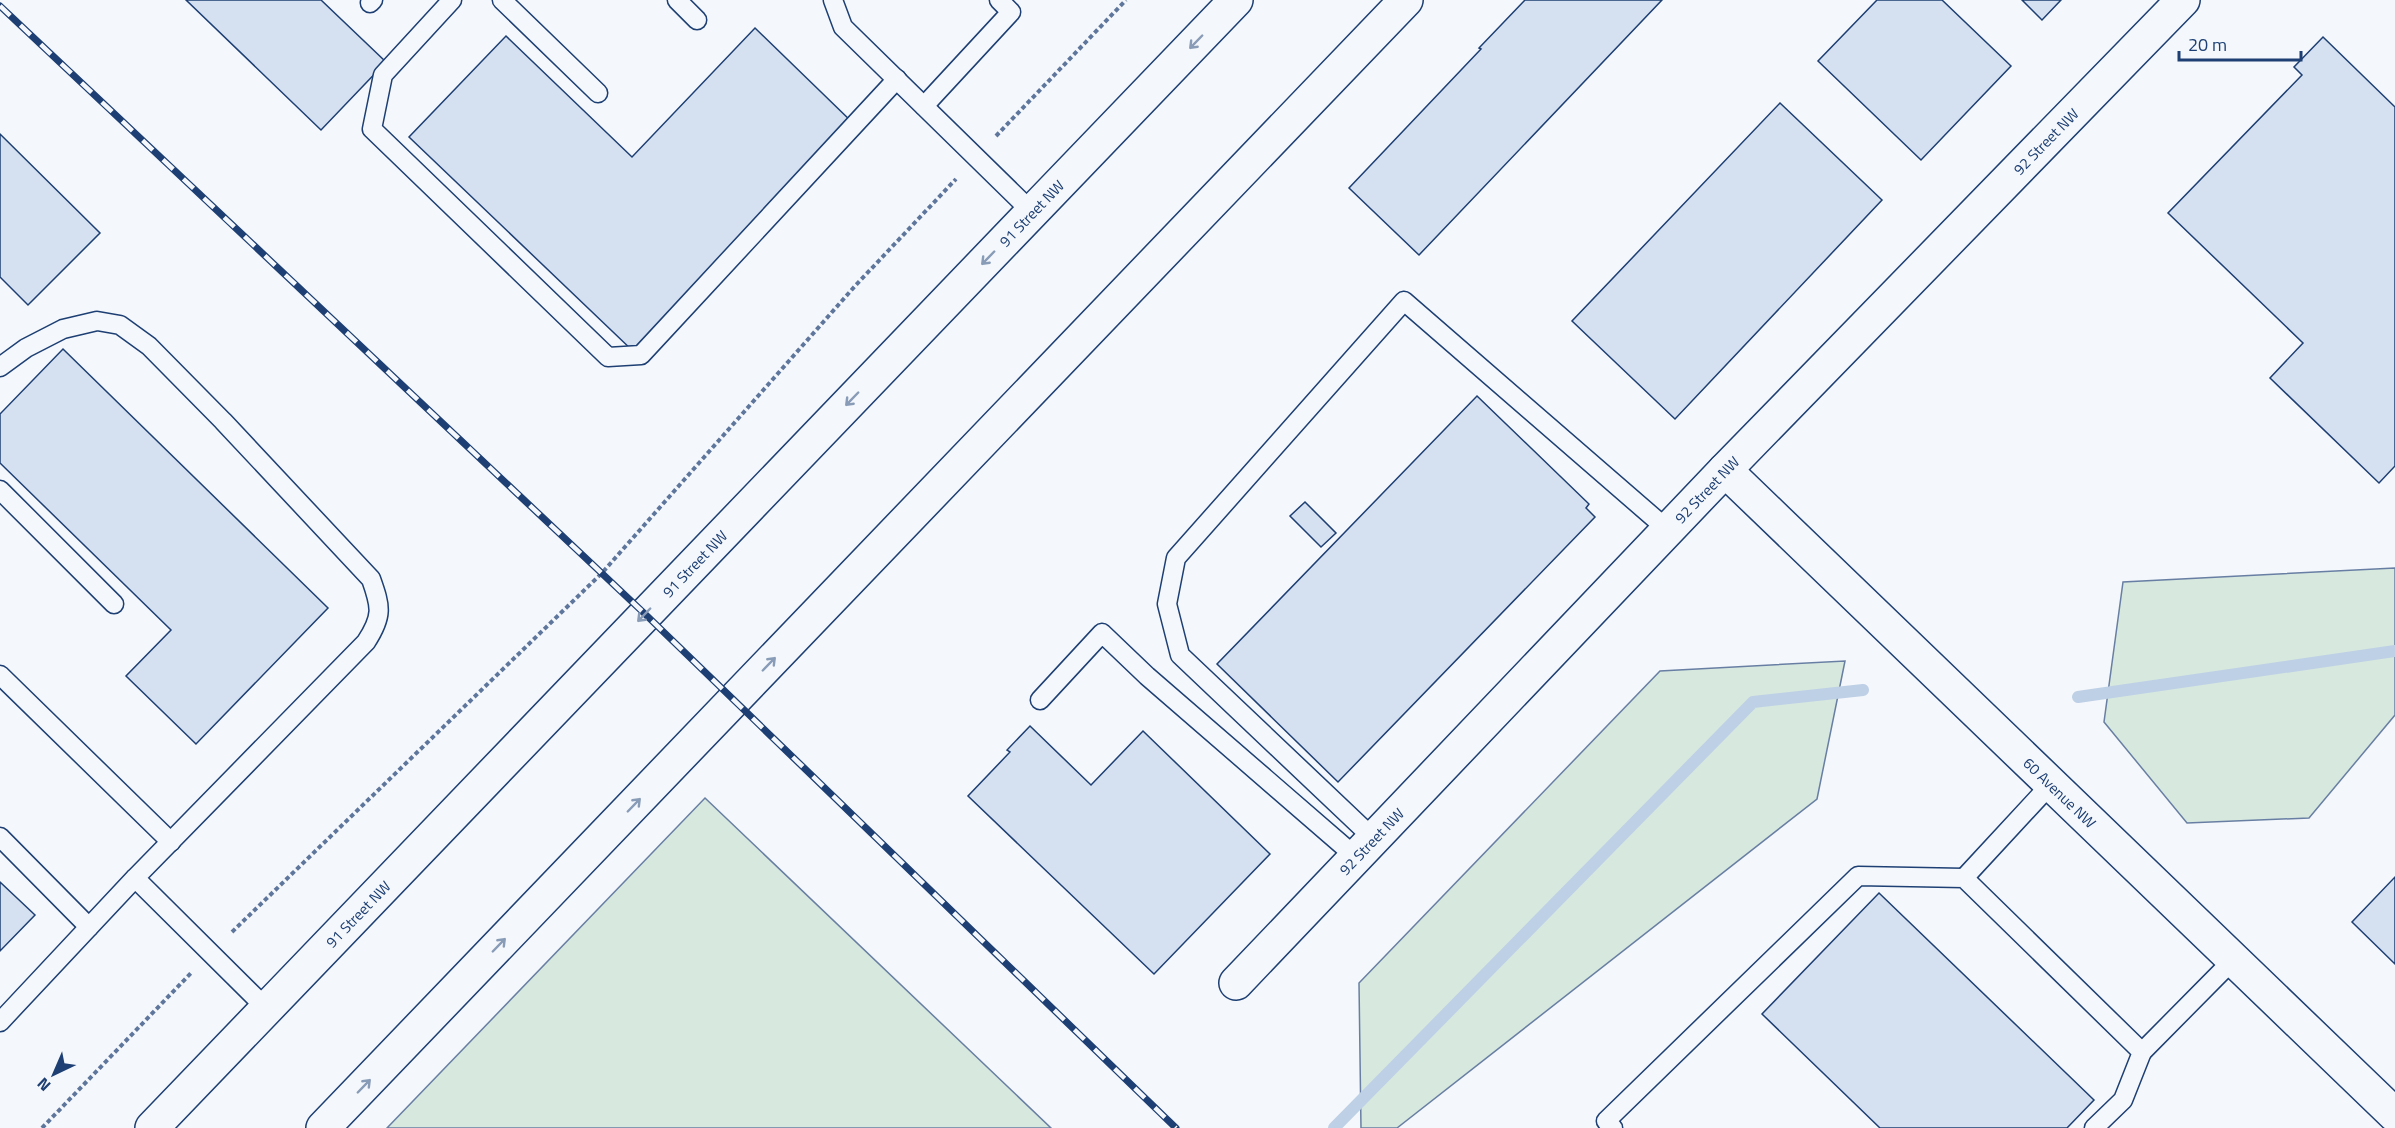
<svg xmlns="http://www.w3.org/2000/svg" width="2395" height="1128" viewBox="0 0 2395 1128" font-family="'Titillium Web',sans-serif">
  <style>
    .green { fill: #d7e8df; stroke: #687fa3; stroke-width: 1.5 }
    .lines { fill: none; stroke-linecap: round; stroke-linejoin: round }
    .stream { stroke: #bed0e5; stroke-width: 12 }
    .building { fill: #d5e0f0; stroke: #1d3f73; stroke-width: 1.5 }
    .lane-casing { stroke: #1d3f73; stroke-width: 21 }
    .street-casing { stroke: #1d3f73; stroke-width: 36 }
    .secondary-casing { stroke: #1d3f73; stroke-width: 36 }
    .path { stroke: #5e769c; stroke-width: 4; stroke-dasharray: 4.5 3; stroke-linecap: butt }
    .lane { stroke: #f4f7fb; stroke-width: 18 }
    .street { stroke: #f4f7fb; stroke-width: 33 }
    .secondary { stroke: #f4f7fb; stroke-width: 33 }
    .rail-casing { stroke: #1d3f73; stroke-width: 7 }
    .rail { stroke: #f4f7fb; stroke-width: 4.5; stroke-dasharray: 14; stroke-linecap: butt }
    .oneway { stroke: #889bb7 }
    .labels { text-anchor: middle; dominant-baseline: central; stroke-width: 4.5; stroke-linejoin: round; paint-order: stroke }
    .street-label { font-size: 15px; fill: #1d3f73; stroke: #f4f7fb }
  </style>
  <rect width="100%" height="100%" fill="#f4f7fb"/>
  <g class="green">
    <polygon points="2395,568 2395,715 2309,818 2187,823 2104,722 2123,582"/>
    <polygon points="1845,661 1817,799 1397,1128 1361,1128 1359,983 1660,671"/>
    <polygon points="705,798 1051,1128 387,1128"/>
  </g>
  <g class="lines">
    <g class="stream">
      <polyline points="2078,697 2395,651"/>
      <polyline points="1334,1128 1753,702 1863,690"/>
    </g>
  </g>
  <g class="building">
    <polygon points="186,0 321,0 386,62 321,130"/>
    <polygon points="1525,0 1662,0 1419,255 1349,188 1481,49 1479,48"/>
    <polygon points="1877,0 1942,0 2011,66 1921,160 1818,61"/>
    <polygon points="2022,0 2061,0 2042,20"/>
    <polygon points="755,28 854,124 635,353 409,137 506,36 632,157"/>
    <polygon points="2323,37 2395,107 2395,466 2379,483 2270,378 2303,343 2168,213 2302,75 2294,67"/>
    <polygon points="1780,103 1882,200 1675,419 1572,321"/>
    <polygon points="0,134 100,233 28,305 0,277"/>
    <polygon points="63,349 328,608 196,744 126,676 171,630 0,463 0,414"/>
    <polygon points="1477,396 1589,504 1586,508 1595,517 1338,782 1217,664"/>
    <polygon points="1305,502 1336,533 1321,547 1290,516"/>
    <polygon points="1030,726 1091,785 1143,731 1270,854 1154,974 968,796 1010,752 1007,750"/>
    <polygon points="2395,877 2395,964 2352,922"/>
    <polygon points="0,882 35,915 0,951"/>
    <polygon points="1879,893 2094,1100 2067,1128 1880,1128 1762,1014"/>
  </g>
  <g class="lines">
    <g class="lane-casing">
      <g id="lane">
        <polyline points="452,0 383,75 372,129 608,357 641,355 897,79"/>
        <polyline points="502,0 598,93"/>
        <polyline points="677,0 697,20"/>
        <polyline points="833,0 843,27 1032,212"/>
        <polyline points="370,3 373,0"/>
        <polyline points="924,106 1011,12 999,0"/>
        <path d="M 0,367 L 26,348 L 63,329 L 97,321 L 120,325 L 149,346 L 223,421 L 371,579 C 381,607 383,616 366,642 L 135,878 L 267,1009"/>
        <polyline points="0,490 114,604"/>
        <polyline points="0,675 171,842"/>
        <polyline points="1040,700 1102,633 1147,676 1356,857"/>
        <polyline points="0,837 89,927"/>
        <polyline points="1374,839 1180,655 1167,604 1176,558 1404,301 1668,530"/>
        <polyline points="1964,878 2051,784"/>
        <polyline points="0,1022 135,878"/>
        <polyline points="2142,1052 2233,960"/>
        <polyline points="1613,1128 1606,1121 1858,876 1964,878 2142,1052 2123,1100 2094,1128"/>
      </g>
    </g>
    <g class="street-casing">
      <g id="street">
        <path id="s1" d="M 1725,470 L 2395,1115"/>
        <path id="s2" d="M 1236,983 L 1725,470 L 2183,0"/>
      </g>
    </g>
    <g class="secondary-casing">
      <g id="secondary">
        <path id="s3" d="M 152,1128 L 1236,0"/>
        <polyline points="323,1128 1406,0"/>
      </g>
    </g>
    <g class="path">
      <polyline points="996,136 1126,0"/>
      <polyline points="232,932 602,573 855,286 956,179"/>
      <polyline points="42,1128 191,973"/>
    </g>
    <use href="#lane" class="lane"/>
    <use href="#street" class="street"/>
    <use href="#secondary" class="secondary"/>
    <g class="rail-casing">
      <polyline id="rail" points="0,6 645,614 1176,1128"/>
    </g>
    <use href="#rail" class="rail"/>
  </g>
  <defs><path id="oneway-shaft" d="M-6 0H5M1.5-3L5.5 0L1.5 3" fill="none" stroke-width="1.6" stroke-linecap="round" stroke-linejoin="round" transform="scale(1.5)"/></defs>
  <g class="oneway">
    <use href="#oneway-shaft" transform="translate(1196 42) rotate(134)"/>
    <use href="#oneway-shaft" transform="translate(988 258) rotate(134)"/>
    <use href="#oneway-shaft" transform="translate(852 399) rotate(134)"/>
    <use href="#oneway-shaft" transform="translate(644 615) rotate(134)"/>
    <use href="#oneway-shaft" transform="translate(769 664) rotate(-46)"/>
    <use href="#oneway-shaft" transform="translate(634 805) rotate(-46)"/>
    <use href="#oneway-shaft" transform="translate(499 945) rotate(-46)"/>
    <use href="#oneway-shaft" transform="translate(364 1086) rotate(-46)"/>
  </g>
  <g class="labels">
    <g class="street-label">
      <text stroke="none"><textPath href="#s2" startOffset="1168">92 Street NW</textPath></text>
      <text stroke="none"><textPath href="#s3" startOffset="1269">91 Street NW</textPath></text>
      <text stroke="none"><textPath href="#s2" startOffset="682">92 Street NW</textPath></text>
      <text stroke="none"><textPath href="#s3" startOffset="783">91 Street NW</textPath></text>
      <text stroke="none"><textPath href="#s1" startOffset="465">60 Avenue NW</textPath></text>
      <text stroke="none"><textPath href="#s2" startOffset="196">92 Street NW</textPath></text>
      <text stroke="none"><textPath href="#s3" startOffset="297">91 Street NW</textPath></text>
    </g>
  </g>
  <g transform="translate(54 1074) rotate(224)" stroke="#f4f7fb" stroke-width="4.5" paint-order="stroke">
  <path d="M0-4.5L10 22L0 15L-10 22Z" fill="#1d3f73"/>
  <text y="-9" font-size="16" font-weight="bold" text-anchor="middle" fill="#1d3f73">N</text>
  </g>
  <path d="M2179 51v9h122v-9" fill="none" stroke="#1d3f73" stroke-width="3"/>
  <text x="2188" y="51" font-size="18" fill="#1d3f73" stroke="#f4f7fb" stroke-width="4.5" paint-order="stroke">20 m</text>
</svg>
